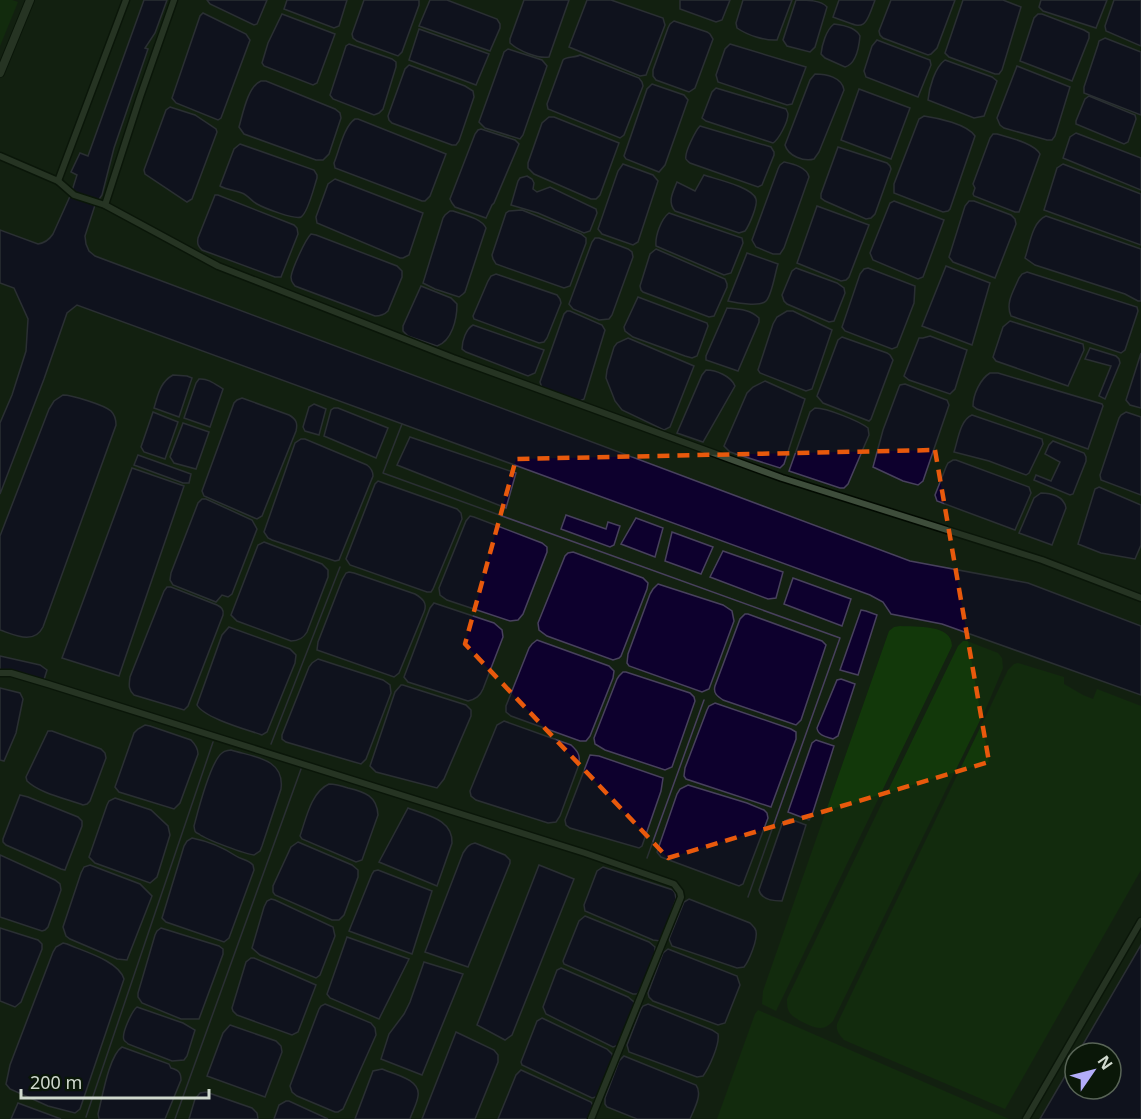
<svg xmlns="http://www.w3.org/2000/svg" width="1141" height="1119" viewBox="0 0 1141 1119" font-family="'Noto Sans',sans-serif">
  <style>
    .green { fill: #12380a }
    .water { fill: #0d002d; stroke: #48415d; stroke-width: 1.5 }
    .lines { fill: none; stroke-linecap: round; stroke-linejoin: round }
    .stream { stroke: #48415d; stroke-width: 1.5 }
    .minor-casing { stroke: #020a01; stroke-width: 9 }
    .tertiary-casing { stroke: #020a01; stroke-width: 10 }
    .minor { stroke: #3e4d3b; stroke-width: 6 }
    .tertiary { stroke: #3e4d3b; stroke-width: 8 }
    .marked { fill: none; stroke: #e8590c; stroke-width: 4.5; stroke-dasharray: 12 8; stroke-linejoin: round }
  </style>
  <rect width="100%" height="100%" fill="#132111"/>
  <g class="green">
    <polygon points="0,0 12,0 18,2 0,46"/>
    <path d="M 900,626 C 916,627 952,624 952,646 L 776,1011 L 762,1004 L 763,991 L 889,631 L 894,627 Z"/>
    <path d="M 963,641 L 967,641 L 998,653 L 1002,658 L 1003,668 L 987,706 L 833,1021 C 829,1025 826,1028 820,1028 C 813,1028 794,1019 790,1013 C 787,1009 787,1004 787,999 L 958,646 Z"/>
    <path d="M 1018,663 L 1064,677 L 1064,684 L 1083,695 L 1093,699 L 1097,689 L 1141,706 L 1141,870 L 1005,1109 L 844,1040 C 839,1034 836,1031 837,1024 L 1008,670 L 1014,664 Z"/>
    <polygon points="758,1010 1009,1119 717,1119 755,1014"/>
  </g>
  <g class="water">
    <path d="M 144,0 L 167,0 L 155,33 L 145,48 L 148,49 L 114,148 L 102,195 L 95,205 L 85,236 L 86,244 L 89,251 L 95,256 L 910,561 L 1028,583 L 1141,626 L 1141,695 L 942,624 L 891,614 L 883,602 L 870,595 L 77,305 L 67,313 L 44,379 L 0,494 L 0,423 L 12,395 L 26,351 L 28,319 L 14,288 L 0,283 L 0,230 L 38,244 C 45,243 49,240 53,234 L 71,194 L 77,175 L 71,172 L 80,153 L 88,156 Z"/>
    <polygon points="207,0 267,0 257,24 254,25 210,4"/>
    <polygon points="287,0 347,0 339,26 334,28 284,9"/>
    <polygon points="364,0 419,0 419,5 402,52 398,56 357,41 353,38 352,34"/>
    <polygon points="430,0 447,0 497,19 500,24 500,28 490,51 419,26"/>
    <path d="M 524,0 L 569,0 L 549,57 C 538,59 519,51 510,43 L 510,39 Z"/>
    <polygon points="587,0 611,0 663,18 665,25 646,75 640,76 569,47"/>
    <polygon points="680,0 730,0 722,20 716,22 680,9"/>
    <path d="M 743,0 L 792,0 L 777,40 C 765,41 747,35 737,28 L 736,23 Z"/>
    <path d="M 796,0 C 807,0 821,0 827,7 L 815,47 L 810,52 L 787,46 L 783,40 Z"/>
    <path d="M 839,0 L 875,0 C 863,33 864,28 833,17 Z"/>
    <polygon points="891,0 955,0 937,48 931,54 928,55 883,38 880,35 879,31"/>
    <polygon points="963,0 1003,0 1021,7 1002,70 999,74 995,74 949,57 945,53"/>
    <polygon points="1041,0 1107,0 1096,28 1043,11 1039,7"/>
    <polygon points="1114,0 1141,0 1141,46 1106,31 1105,26"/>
    <polygon points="203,13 246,34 250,40 221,118 218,120 176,103 172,98 200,16"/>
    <polygon points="282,14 335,34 317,83 313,85 264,66 262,63 268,43"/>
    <polygon points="1038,14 1042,14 1084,30 1089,33 1089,38 1072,81 1020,61 1034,18"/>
    <polygon points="674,21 707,32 710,34 713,39 695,88 689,92 656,80 653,76 653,70 668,28 670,24"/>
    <path d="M 834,24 C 843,25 856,27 860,36 C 859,47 856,64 845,67 L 825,58 L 821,54 C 822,45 826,30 834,24 Z"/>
    <polygon points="419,29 489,54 476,85 409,60"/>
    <polygon points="1105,38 1141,52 1141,115 1084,93 1084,87 1098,45 1099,41"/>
    <polygon points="877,40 930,60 931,65 918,97 866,77 864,71 872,46"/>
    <polygon points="349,44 392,59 396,62 396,67 383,109 379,113 374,115 333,99 330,95 346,46"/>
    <polygon points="730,44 806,67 792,104 787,105 718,82 716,75 725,49"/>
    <polygon points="508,49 542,60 547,66 523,135 520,139 485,128 479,122 503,55 504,52"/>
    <path d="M 580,55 L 639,78 L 642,82 L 643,86 L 624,135 L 620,138 L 548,109 L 547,104 L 563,60 C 567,56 575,58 580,55 Z"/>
    <path d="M 945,60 L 992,77 L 997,81 L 984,116 L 974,118 L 928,100 C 929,88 935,67 945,60 Z"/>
    <polygon points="409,65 465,86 473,91 474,97 459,141 456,145 452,145 392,123 389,120 388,116 405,69"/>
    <polygon points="1017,66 1070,87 1055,136 1052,140 1047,140 1004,128 1000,125 997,118"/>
    <path d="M 815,74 C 826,74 842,77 844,90 L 819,152 L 814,159 C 804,162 788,156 785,145 L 810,80 Z"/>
    <path d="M 261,81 L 266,81 L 335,109 L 340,113 L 341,118 L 329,154 L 323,160 L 316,160 L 244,134 L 239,127 C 243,113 248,86 261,81 Z"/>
    <polygon points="652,84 684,95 688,100 665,165 659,172 626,159 624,156 647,89"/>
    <path d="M 716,88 L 786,109 C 787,111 788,113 788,114 C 788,122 779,139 773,143 L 706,121 L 702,118 L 712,92 Z"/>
    <polygon points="859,89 910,108 891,159 841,140"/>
    <polygon points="1089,96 1135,115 1136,119 1128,142 1124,144 1076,124 1076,121 1085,99"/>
    <polygon points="170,107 195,115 216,129 217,132 192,199 187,202 145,174 144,170 166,110"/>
    <path d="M 924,116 C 938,118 967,124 975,136 L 950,209 L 948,211 L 943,212 L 894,193 L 894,184 L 919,119 Z"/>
    <polygon points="549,117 554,117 619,143 600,195 596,199 591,199 534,174 528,168 528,163 542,123"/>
    <path d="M 355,119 L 358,119 L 446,154 L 430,196 L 425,201 L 422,201 L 335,168 L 334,163 C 339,151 344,126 355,119 Z"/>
    <path d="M 700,126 L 771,147 L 774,152 L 774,155 L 762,185 L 758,187 L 690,163 C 689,162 687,161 686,159 C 684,153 696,130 700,126 Z"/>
    <polygon points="481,129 515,140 519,144 494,203 492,205 486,218 455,207 452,203 450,199 475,134 478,130"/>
    <polygon points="1076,133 1141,158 1141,190 1063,158 1070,137"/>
    <path d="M 993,134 L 997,134 C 1010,138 1034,143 1040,154 L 1019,212 L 1015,212 L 974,196 L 973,194 L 975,188 L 973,184 L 990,138 Z"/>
    <path d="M 240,144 L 314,170 L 317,175 L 317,178 C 314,187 308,213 301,217 C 295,220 264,208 257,204 C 251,201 248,195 242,193 C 235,190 227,190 220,186 L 234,149 Z"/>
    <polygon points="838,147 887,163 890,166 891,169 875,214 871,218 866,219 825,201 821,198 821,194"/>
    <path d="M 784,162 C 793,164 807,167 809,177 L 784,248 L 780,254 L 773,254 L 756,247 L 752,240 L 778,169 L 780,165 Z"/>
    <polygon points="623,164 653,175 658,181 638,242 633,245 602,234 598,229 618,171"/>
    <polygon points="1063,164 1141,194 1141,245 1044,210 1057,168"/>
    <path d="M 704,175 C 715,179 753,187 756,199 C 758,205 749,226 745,231 L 739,233 L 675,211 C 667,202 673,192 677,182 L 695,191 Z"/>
    <polygon points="527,176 532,179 534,183 533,189 537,192 550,187 596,209 597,213 590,231 584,233 538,213 511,205 518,181 520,178"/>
    <polygon points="335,179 423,213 409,255 403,258 400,258 317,223 316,217 328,184"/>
    <path d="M 215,195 L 218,195 L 294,225 L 297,228 L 298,234 L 281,277 L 275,277 L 202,250 C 198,246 197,244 198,238 Z"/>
    <polygon points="894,201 944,220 923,277 918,279 873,260 870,253 890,203"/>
    <polygon points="969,201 974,201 1011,215 1015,219 1016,224 995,278 953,262 949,257 965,206"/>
    <polygon points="817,206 869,225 849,277 846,280 841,281 797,263"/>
    <polygon points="522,210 581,234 586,238 586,243 570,286 564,288 496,264 493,259 492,255 506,213 509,211"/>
    <path d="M 450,211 L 453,211 C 464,215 481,218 486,228 L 465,292 L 463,294 L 459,297 L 435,289 L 423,283 L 443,218 L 445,215 Z"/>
    <path d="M 669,213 L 742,238 L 743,243 L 731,273 L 724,275 L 656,246 C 655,236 661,219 669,213 Z"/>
    <path d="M 1046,216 L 1141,249 L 1141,301 L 1138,301 L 1125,294 L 1035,265 L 1025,258 C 1030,244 1032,222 1046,216 Z"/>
    <path d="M 311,234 L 316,235 L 397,266 L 402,271 L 402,277 L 388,311 C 384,315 381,316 375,316 L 295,286 C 292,282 291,282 291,277 C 292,269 305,240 311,234 Z"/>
    <polygon points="595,238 599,238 628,249 632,252 633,257 612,315 609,319 599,320 573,309 569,304 592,242"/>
    <polygon points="656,249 725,279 727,284 727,287 714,316 709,317 643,292 641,290 640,286 650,254"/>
    <path d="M 747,253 L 778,264 C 775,273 772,295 766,301 C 760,307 737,303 728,301 Z"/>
    <polygon points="946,266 990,283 972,345 922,326"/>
    <polygon points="796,268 837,283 844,288 845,293 834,321 829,322 787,304 784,301 782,295 792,271"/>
    <polygon points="868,268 915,286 914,303 897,347 892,349 845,331 842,327 860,274 864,269"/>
    <path d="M 1027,272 L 1137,307 L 1138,311 L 1125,350 L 1121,353 L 1011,316 C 1005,303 1014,290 1019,278 L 1022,274 Z"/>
    <polygon points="496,274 557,295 560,299 561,303 547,338 544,342 539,343 474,319 473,316 488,281 491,276"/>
    <path d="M 421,286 L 451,298 L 457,304 C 457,319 452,341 437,346 L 408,336 L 403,331 L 403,326 Z"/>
    <polygon points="638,297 707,323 708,326 697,356 692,358 685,356 633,337 625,331 624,327"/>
    <path d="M 727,308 C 738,309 750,309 759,318 L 759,322 L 738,371 L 706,360 L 706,356 Z"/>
    <polygon points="567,311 570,311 602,325 605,330 584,399 580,401 542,388 540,382 564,314"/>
    <polygon points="787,311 793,311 832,330 812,389 806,391 760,373 758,370 773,324 777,317"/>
    <polygon points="1010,321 1083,344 1084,350 1068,386 996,361 993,357 1003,327"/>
    <path d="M 473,325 L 544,350 L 535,373 L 528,376 L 466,352 L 462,349 C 462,341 466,329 473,325 Z"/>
    <polygon points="930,336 967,350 955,389 950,394 909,380 904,376 919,338 923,338"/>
    <polygon points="842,337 887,353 890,355 893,360 871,419 869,421 823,403 817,396 838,340"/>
    <polygon points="628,338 694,366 670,427 664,430 622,410 615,401 606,378 607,370 614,347 617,343"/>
    <polygon points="1090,348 1116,356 1119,359 1120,363 1105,399 1099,396 1111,366 1085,359"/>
    <polygon points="1141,353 1141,408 1130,405 1126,400"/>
    <path d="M 706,370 C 716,370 731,376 735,386 L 703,442 L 677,433 L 702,375 Z"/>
    <path d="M 990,373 L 998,373 L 1102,404 L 1103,406 L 1088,449 L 977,409 L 973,406 C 973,395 980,379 990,373 Z"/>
    <path d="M 173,375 L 187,376 L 192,378 L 179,417 L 154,408 C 158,395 160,382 173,375 Z"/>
    <path d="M 199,379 C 208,378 215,384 223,389 L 210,427 L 184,418 L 196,383 Z"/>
    <polygon points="765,381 805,399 784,464 780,468 730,452 724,446 747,393 753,387"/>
    <polygon points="905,384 944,399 947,400 949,405 923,481 918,485 903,481 873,467 883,430 899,387 900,385"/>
    <path d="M 63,395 C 72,395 104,405 111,411 C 115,415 116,419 116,425 L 43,627 C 34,645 15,635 0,630 L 0,536 L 49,409 L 54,401 Z"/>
    <path d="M 242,398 L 289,415 C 296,419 298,423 296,431 L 262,516 L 257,519 L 204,496 L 202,491 L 234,403 L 237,400 Z"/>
    <polygon points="314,404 326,409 319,435 305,431 303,427 309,407"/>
    <polygon points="334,408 338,408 388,428 376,458 324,436 331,410"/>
    <path d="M 815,408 C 827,408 859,421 868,428 L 869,435 L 848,484 L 844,488 L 840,488 L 789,471 L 810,412 Z"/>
    <polygon points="153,412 178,422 165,459 144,452 141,447"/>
    <polygon points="1126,412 1141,417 1141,495 1101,480 1100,475 1119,418 1121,415"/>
    <path d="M 972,415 L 1042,439 L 1043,444 L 1029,473 L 1026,475 L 989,461 L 954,452 C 958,440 960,420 972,415 Z"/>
    <polygon points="183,423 209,432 196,469 174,463 170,457"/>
    <polygon points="410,437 516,473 506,508 397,465"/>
    <path d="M 301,439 L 305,439 L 367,465 C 371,468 373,471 373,476 L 339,560 L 335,561 L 272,540 L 268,538 L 264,532 L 295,443 Z"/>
    <polygon points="1053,441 1084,453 1086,457 1086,461 1073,494 1070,495 1034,480 1036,475 1051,481 1060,462 1045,454 1049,445"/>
    <polygon points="138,455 191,474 189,483 183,483 134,465"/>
    <polygon points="953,460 956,460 1029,487 1031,493 1015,530 937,501 935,495 946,467 948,463"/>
    <polygon points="132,468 184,486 119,676 62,658"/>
    <polygon points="378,481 457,509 461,513 462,519 433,589 431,592 427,592 350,565 346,559 375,484"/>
    <polygon points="1099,487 1141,505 1141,545 1135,559 1101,553 1078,544 1095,489"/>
    <path d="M 1041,493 C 1051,493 1064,496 1066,508 L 1052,545 L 1019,533 L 1034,498 Z"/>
    <polygon points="202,499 206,499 252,520 257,529 232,594 228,597 222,595 216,602 173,585 170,580 171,573 198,503"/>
    <polygon points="566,515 606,529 608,522 620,526 614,545 610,547 561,529"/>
    <polygon points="470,516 474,517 542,543 547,547 547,552 523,614 518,620 510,621 447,600 440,595 439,588 466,521"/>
    <polygon points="636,518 663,528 655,557 621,544"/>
    <polygon points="672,532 713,547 701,574 665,561"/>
    <path d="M 264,542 L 322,564 L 328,570 L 328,577 L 307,632 C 303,639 298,641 291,641 L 237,621 L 231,615 L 258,545 Z"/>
    <polygon points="723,551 783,572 776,598 768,599 710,577"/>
    <polygon points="573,552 643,578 648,583 647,589 621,656 619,658 613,660 547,636 539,630 538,623 565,556 568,553"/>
    <path d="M 349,572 L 354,573 L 415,594 C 422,598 428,603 424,612 L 399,673 L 394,677 L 317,650 L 318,642 L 342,580 L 346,573 Z"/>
    <polygon points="793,578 851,599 842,626 784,604"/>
    <polygon points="658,584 723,605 732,611 734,621 709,689 702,692 629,666 627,663 628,654 650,594 653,589"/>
    <path d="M 167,587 L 171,587 L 217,605 C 221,607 224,609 223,615 L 188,706 L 184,710 L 134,695 C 128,689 129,685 130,677 L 164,591 Z"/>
    <path d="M 434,603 L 494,623 L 502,630 L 503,637 L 483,689 C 480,696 476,699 468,701 L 408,682 L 404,677 L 430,608 Z"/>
    <polygon points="861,610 866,611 877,615 858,675 840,670"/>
    <path d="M 745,614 L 748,614 L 822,641 L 826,645 L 801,720 L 796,725 L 723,700 C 717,696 713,693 715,686 L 740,619 Z"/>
    <path d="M 229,627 L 290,649 L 296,655 L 295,663 L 267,732 L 262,735 C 248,730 204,718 197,705 L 222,635 Z"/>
    <polygon points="537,640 609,666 614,671 613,678 590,736 586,741 580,741 511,716 506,712 506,706 529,648 532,644"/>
    <polygon points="0,656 40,665 47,670 43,683 0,672"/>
    <polygon points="318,659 383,680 390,685 391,693 366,759 361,764 286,742 282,739 282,735 309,667 312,663"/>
    <polygon points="623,672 626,672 690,693 694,697 695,701 672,767 665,770 605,750 595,744 594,738 617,679 619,676"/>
    <path d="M 841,679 L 855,684 L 838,736 L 833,739 C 827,737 818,736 817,728 L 837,680 Z"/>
    <polygon points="401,685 403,685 466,705 471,710 471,716 444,779 437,788 376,772 370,766 395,692"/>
    <polygon points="0,688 20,693 23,699 16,733 4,761 0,760"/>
    <polygon points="715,703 791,729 796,732 796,739 771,807 686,779 684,776 685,768 707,710 709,706"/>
    <path d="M 504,721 L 571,745 C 579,752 581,757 578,767 L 560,816 L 556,822 L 548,823 L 476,800 L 471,796 L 470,791 L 497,725 Z"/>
    <path d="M 145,725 L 150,726 L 191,740 C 195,744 198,748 198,754 L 180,803 L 174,809 L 119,792 L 115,787 L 134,733 L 138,729 Z"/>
    <path d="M 48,731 L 52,731 L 101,749 L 105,753 L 106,758 L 90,801 L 87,804 L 83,805 C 67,799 39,793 27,781 L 26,777 Z"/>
    <polygon points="816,740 834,746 812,815 809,820 788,812 812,743"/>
    <path d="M 231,750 C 253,757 285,758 281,789 L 262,846 L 260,851 L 254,855 C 245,854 207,840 199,834 C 194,832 195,831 194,826 C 198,811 210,762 222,753 C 225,750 227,751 231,750 Z"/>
    <polygon points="590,755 599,756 663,778 661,791 642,846 639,848 570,828 566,825 565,820"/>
    <path d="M 329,784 C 336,784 342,786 348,788 C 365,792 377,796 378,815 L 362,860 L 356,862 L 302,839 L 300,836 C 306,819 311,792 329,784 Z"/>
    <polygon points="688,785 747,803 764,810 767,813 768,818 743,884 739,886 661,857 657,852 677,794 680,789"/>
    <polygon points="20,795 28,797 78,817 82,821 82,826 65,870 61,869 6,845 3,842 3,839"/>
    <polygon points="115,798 151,810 168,826 170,835 157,877 150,883 95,863 89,857 107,805 109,801"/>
    <path d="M 408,808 C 426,815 453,819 452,843 L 437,886 L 379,862 Z"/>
    <path d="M 790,819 L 806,825 L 782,901 C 773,901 761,899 759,890 L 782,824 L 785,821 Z"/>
    <path d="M 192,838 C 207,841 224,848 236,856 C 242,860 248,859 253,865 L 254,870 L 229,938 L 224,942 L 166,922 L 162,918 L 184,846 L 187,841 Z"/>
    <polygon points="298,842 352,865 358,870 358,877 344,915 339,920 332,920 275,895 273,892 273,886 291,847"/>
    <path d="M 475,843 L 505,855 L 510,860 L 510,863 L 468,967 L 425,952 L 463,853 C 467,847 469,844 475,843 Z"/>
    <polygon points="0,855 55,880 60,884 61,890 48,927 45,930 42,931 0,917"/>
    <polygon points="90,865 140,884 152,896 127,960 117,959 70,939 66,936 63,927 81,873 84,867"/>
    <polygon points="539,865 574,879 512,1035 505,1040 477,1025"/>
    <polygon points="603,867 673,890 675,893 676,899 661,941 653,940 585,911 584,905 597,871"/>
    <polygon points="378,870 432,891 412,954 349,931 372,874 374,871"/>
    <polygon points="271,899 275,900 333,927 335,936 320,975 316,978 260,955 252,948 264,907 267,901"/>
    <path d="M 689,899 L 750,923 C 753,926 755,927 756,931 C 758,939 749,961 744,967 L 737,968 L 672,946 L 669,939 L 684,902 Z"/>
    <polygon points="585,916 649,942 655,947 655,953 640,991 637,994 633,994 564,964 563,961 579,921"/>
    <polygon points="0,928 38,940 42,944 42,949 21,1002 15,1007 0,1001"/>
    <polygon points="161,928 219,946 223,949 223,954 199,1019 181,1019 142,1003 138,997 138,993 155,935 157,931"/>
    <polygon points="347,937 409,959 379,1019 330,998 327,994"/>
    <path d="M 63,943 L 67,944 C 83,951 119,961 124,979 L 80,1109 L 75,1113 L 48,1106 L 10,1089 L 6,1084 L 10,1065 L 53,952 L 56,947 Z"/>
    <polygon points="1141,945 1141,1119 1040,1119 1075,1059 1075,1089 1111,1089 1111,1053 1078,1053"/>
    <polygon points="668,949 737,976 740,985 725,1023 718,1025 653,1001 649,997 648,993 663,953"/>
    <polygon points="251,958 254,958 316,985 298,1032 292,1035 237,1015 233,1011 232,1008 246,962"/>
    <polygon points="424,962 463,974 422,1075 381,1059 389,1034 404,1014 410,1002"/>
    <polygon points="561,968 628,997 634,1002 635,1005 619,1045 613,1047 546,1014 543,1007 557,970"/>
    <polygon points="325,1004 371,1023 375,1028 376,1035 343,1109 338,1112 335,1112 297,1096 292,1092 290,1086 319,1009 321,1006"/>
    <path d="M 648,1004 L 712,1030 L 718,1034 C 720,1044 709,1068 703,1076 L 697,1077 L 629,1052 L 627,1045 L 641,1009 L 643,1006 Z"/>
    <path d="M 137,1007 L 183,1023 L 195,1030 L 187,1056 L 184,1060 L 172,1061 L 128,1044 C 127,1042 125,1042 124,1040 C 121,1034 132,1011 137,1007 Z"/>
    <polygon points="542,1018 607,1049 612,1054 613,1057 599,1094 596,1097 592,1098 522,1065 521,1062 537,1021"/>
    <polygon points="230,1025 276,1041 281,1046 282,1052 265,1097 207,1076 223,1033"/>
    <polygon points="456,1032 494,1050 498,1055 498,1062 475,1119 422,1119"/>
    <path d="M 122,1047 L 169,1064 L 171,1068 C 178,1070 181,1072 181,1080 L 165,1119 L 99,1119 L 98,1114 C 102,1099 109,1055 122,1047 Z"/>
    <path d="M 624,1056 L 696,1085 C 703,1094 694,1109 690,1119 L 637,1119 L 607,1107 L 605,1104 L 605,1098 L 619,1061 Z"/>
    <path d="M 382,1069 C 393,1074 421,1079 418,1096 C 417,1104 412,1112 410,1119 L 355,1119 L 373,1071 Z"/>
    <polygon points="521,1070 591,1102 594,1107 590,1119 498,1119 516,1075"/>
    <polygon points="206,1092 252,1108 257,1113 258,1119 189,1119 195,1099 200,1093"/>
    <polygon points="286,1101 289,1101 328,1119 274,1119 279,1105"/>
    <polygon points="18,1103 61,1119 11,1119"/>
  </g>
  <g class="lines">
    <g class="stream">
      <polyline points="402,424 383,473 840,638 748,897"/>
      <polyline points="271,744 340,567"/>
      <polyline points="647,858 704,700"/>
      <polyline points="86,1117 213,742"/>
      <polyline points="175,1119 301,769"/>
    </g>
    <g class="minor-casing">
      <g id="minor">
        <polyline points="0,156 58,181 74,195 105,205 218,266 453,358 782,478 1042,560 1141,598"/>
        <polyline points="58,181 126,0"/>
        <polyline points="105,205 140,97 174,0"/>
        <polyline points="0,673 11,673 48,684 585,853 674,884 680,892 681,897 591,1119"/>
        <polyline points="1026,1119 1141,921"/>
      </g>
    </g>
    <g class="tertiary-casing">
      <polyline id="tertiary" points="0,73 30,0"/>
    </g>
    <use href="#minor" class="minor"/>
    <use href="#tertiary" class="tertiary"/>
  </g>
  <path d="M0 0H1141V1119H0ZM 935,450 L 989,762 L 668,858 L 465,644 L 516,459 Z" fill="#132111" fill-opacity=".55" fill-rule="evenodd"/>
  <path class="marked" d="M 935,450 L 989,762 L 668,858 L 465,644 L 516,459 Z"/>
  <g transform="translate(1093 1071) rotate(55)"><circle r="28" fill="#0a1708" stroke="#596557" stroke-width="1.5"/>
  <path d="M0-4.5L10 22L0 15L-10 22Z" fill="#b3adf9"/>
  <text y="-9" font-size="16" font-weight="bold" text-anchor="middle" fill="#d0d9ce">N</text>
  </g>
  <path d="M21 1089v9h188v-9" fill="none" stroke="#d0d9ce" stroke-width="3"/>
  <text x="30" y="1089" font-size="18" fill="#d0d9ce" stroke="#0a1708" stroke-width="4.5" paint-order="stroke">200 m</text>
</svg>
